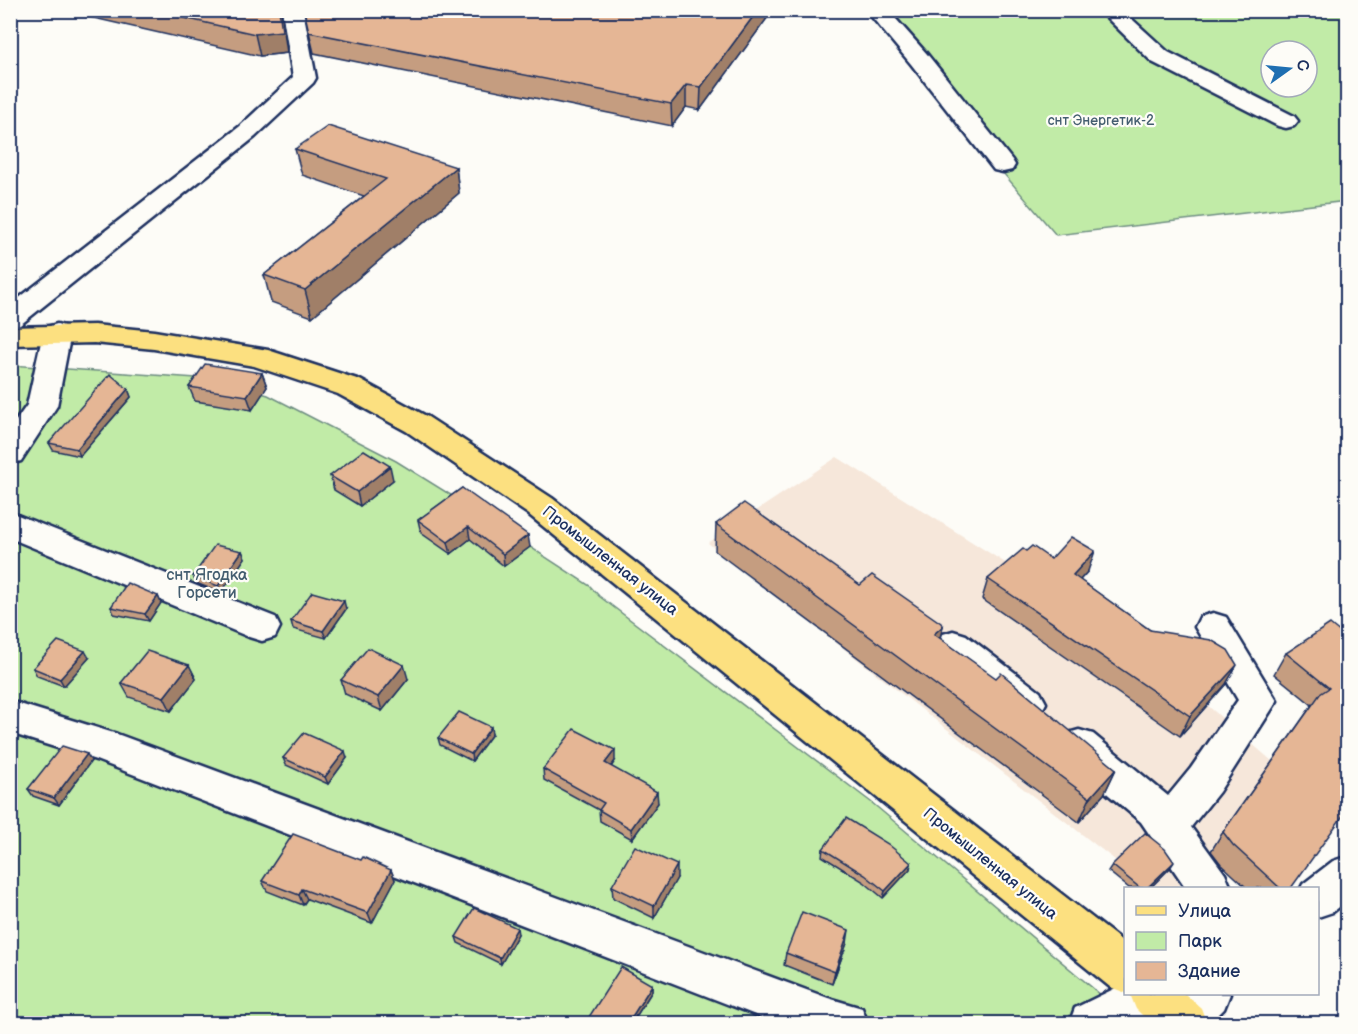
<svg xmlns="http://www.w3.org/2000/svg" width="1358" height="1034" viewBox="0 0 1358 1034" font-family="'Balsamiq Sans',sans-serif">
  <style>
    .built { fill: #f6e7da }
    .green { fill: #c1eba7; stroke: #6e8d82; stroke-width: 1.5; fill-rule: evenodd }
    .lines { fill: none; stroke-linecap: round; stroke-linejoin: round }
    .minor-casing { stroke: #1b2f5e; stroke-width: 5 }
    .major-casing { stroke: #1b2f5e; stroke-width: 5 }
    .minor { fill: #fdfcf7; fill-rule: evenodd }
    .major { fill: #fce080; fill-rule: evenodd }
    .wall { fill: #c59d80; stroke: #1b2f5e; stroke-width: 1.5 }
    .shaded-wall { fill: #a07f68; stroke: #1b2f5e; stroke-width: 1.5 }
    .building { fill: #e5b695; stroke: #1b2f5e; stroke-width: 1.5 }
    .labels { text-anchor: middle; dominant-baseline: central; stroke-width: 4.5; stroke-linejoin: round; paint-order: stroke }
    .far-park-label { font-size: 14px; fill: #445e70; stroke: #fdfcf7 }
    .street-label { font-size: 16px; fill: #1b2f5e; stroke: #fdfcf7 }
    .park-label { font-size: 16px; fill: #445e70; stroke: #fdfcf7 }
  </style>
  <rect width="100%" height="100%" fill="#fdfcf7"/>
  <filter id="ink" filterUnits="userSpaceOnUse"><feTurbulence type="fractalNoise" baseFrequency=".0167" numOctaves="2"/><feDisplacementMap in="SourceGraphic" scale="12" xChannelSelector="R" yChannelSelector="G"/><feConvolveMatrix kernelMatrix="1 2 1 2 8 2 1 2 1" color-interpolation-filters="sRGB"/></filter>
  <g filter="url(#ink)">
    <polygon class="built" points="837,457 1142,649 1279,767 1177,888 1151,888 708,543"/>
    <g class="green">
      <path d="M 865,11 L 1347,11 L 1347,201 L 1056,235 ZM 1271,51 L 1307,51 L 1307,87 L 1271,87 Z"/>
      <polygon points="10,365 211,379 268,395 396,461 507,530 530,547 590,586 599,596 871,802 1114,1006 1124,1023 11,1023"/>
    </g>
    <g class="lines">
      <g class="minor-casing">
        <g id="minor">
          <polygon points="282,10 303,10 316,78 313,83 255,137 20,325 10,328 10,305 239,127 293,77"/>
          <polygon points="866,10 888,10 927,54 1012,160 1015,165 1012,170 1003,172 994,170 911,64"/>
          <polygon points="1099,10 1122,10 1168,52 1294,116 1298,121 1294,126 1286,128 1278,126 1152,62"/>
          <polygon points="57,324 67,327 71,333 57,406 21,461 10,464 10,429 27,405 43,333 47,327"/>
          <polygon points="10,512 275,617 280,627 275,637 262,641 249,637 10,538"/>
          <polygon points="1213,613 1226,617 1277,701 1219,792 1191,827 1225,874 1231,888 1186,888 1141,822 1065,758 1060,746 1065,734 1079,730 1093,734 1168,796 1191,768 1238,700 1195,627 1200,617"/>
          <polygon points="953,631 966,635 1040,692 1046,703 1040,714 1027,719 1014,714 940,655 935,645 940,635"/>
          <polygon points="10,701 117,734 828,998 862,1008 868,1024 779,1024 96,760 10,733"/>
          <polygon points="1348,856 1348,900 1333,912 1318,917 1318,888 1301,888 1303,884 1333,861"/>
          <polygon points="1126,983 1126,994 1173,994 1172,997 1176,994 1230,994 1224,1009 1209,1024 1159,1024 1157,1020 1161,1013 1139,1024 1069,1024 1075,1008"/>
        </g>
      </g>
      <g class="major-casing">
        <g id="major">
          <polygon points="94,325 154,331 268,350 360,380 428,417 552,498 1126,944 1126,993 1110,987 528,514 406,431 338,394 254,366 154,349 94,343 10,345 10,327"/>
          <polygon points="1130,994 1185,994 1201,1008 1207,1024 1151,1024 1136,1009"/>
        </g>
      </g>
      <use href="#minor" class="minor"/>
      <use href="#major" class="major"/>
    </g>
    <g class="wall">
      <polygon points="59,10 281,10 287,53 260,56"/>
      <polygon points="304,10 773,10 700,110 686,107 672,126 314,53"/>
      <polygon points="295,149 456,167 459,193 312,317 271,302 264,275 364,196 302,175"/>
      <polygon points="262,373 267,387 252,410 195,401 189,387"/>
      <polygon points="128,389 131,397 80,456 53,450 49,443"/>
      <polygon points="330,476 393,480 360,506 334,490"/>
      <polygon points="462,488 530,547 504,566 470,539 451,554 421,533 418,520"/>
      <polygon points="716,524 860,585 943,626 940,638 1116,769 1104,794 1079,822 715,551"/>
      <polygon points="242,551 245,558 221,593 196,583 193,576"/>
      <polygon points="1026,551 1088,571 1080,580 1226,684 1180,736 982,599 988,579"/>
      <polygon points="158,596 161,603 149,621 114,614 111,607"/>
      <polygon points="346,609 326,638 293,629 291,621"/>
      <polygon points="1347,638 1291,888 1247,888 1221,864 1211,851 1223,832 1312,705 1274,674 1286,653"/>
      <polygon points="89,658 64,686 37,676 33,668"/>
      <polygon points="189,665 196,679 171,711 129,697 121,683"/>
      <polygon points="408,679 382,711 345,694 341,680"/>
      <polygon points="492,734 472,761 440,745 438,738"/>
      <polygon points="283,758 347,758 328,784 286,765"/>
      <polygon points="91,761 59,805 33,796 28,789"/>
      <polygon points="615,761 611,767 658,803 632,839 600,821 599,810 544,780 543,769"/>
      <polygon points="823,849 911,863 910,869 883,898 864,882 822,856"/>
      <polygon points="361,860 391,870 395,880 372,923 307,899 303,905 267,891 262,881"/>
      <polygon points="1112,865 1170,868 1150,888 1129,888 1108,871"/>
      <polygon points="677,878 654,918 613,898 612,886"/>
      <polygon points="518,934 501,964 458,943 456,937"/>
      <polygon points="847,943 832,984 784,965 786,953"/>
      <polygon points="652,985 652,991 632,1023 590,1023 589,1017"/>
    </g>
    <g class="shaded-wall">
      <polygon points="279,10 281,10 287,53 260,56 255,34"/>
      <polygon points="758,10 773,10 700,110 701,87"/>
      <polygon points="686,85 686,107 672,126 671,104"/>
      <polygon points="456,167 459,193 312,317 305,290"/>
      <polygon points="262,373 267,387 252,410 247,396"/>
      <polygon points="128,389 131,397 80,456 77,449"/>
      <polygon points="390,466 393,480 360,506 357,492"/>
      <polygon points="468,527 470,539 451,554 448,542"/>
      <polygon points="528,535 530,547 504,566 503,554"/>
      <polygon points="242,551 245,558 221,593 218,586"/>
      <polygon points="1095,551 1088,571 1066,595 1073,575"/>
      <polygon points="158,596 161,603 149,621 145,614"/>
      <polygon points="344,601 346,609 326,638 323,631"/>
      <polygon points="943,626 936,653 934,634"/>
      <polygon points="85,651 89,658 64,686 60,679"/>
      <polygon points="189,665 196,679 171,711 164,697"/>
      <polygon points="404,665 408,679 382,711 378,697"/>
      <polygon points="1237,665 1226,684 1180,736 1190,716"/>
      <polygon points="491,727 492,734 472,761 471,754"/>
      <polygon points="615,750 615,761 605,774 605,763"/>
      <polygon points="345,751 347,758 328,784 325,777"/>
      <polygon points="87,754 91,761 59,805 54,798"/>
      <polygon points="1116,769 1104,794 1079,822 1090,798"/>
      <polygon points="657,792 658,803 632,839 631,829"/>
      <polygon points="1174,862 1170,868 1150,888 1147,888"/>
      <polygon points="911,863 910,869 883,898 885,891"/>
      <polygon points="677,865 677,878 654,918 654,906"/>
      <polygon points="391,870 395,880 372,923 368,913"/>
      <polygon points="302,889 307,899 303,905 299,895"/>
      <polygon points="517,928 518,934 501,964 500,958"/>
      <polygon points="849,930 847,943 832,984 835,972"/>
      <polygon points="652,985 652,991 632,1023 628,1023"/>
    </g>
    <g class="building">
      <polygon points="149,10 279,10 282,31 255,34"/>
      <polygon points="304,10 758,10 701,87 686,85 671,104 309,32"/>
      <polygon points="328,126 456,167 305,290 264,275 386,179 295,149"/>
      <polygon points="205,364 262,373 247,396 189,387"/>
      <polygon points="110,374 128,389 77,449 49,443"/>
      <polygon points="364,450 390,466 357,492 330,476"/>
      <polygon points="462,488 528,535 503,554 468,527 448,542 418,520"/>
      <polygon points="744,503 860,585 872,575 941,623 943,626 934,634 996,678 1001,673 1116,769 1090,798 716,524"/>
      <polygon points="1071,537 1095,551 1073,575 1150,630 1211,640 1228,650 1237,665 1190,716 988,579 1023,549 1026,551 1032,546 1051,559"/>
      <polygon points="215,545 242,551 218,586 193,576"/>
      <polygon points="127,583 158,596 145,614 111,607"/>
      <polygon points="312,592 344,601 323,631 291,621"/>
      <polygon points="1330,624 1347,638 1347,810 1291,888 1280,888 1233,845 1223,832 1320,694 1329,688 1286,653"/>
      <polygon points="58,641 85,651 60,679 33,668"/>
      <polygon points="368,648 404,665 378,697 341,680"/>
      <polygon points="147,651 189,665 164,697 121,683"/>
      <polygon points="459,712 491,727 471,754 438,738"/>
      <polygon points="574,729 615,750 605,763 657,792 631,829 599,810 604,803 543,769"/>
      <polygon points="304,733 345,751 325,777 283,758"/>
      <polygon points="62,746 87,754 54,798 28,789"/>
      <polygon points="846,818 888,844 911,863 885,891 865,875 823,849"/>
      <polygon points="1145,833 1165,849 1174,862 1147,888 1140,888 1112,865"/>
      <polygon points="293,834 361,860 363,857 391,870 368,913 302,889 299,895 262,881"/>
      <polygon points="635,846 677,865 654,906 612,886"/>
      <polygon points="474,908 517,928 500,958 456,937"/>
      <polygon points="802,912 849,930 835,972 786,953"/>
      <polygon points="621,967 652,985 628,1023 600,1023 589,1017"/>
    </g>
  </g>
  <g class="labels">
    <g class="far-park-label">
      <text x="1101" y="120">снт Энергетик-2</text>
    </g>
    <g class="street-label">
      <text transform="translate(610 561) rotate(38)">Промышленная улица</text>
      <text transform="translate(990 864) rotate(39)">Промышленная улица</text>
    </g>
    <g class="park-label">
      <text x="207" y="575">снт Ягодка<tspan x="207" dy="18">Горсети</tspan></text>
    </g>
  </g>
  <rect width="1358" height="1034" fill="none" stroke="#fdfcf7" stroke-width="36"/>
  <rect x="18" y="18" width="1322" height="998" fill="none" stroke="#1b2f5e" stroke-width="2" filter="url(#ink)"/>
  <rect x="1124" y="887" width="195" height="108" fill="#fdfcf7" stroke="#a3aaba" stroke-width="1.5"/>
  <rect x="1136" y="906" width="30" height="9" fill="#fce080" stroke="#a3aaba" stroke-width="1.5"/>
  <text x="1178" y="917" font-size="18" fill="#1b2f5e">Улица</text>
  <rect x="1136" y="932" width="30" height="18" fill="#c1eba7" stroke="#a3aaba" stroke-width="1.5"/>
  <text x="1178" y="947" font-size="18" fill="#1b2f5e">Парк</text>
  <rect x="1136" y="962" width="30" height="18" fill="#e5b695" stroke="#a3aaba" stroke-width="1.5"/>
  <text x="1178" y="977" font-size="18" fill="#1b2f5e">Здание</text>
  <g transform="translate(1289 69) rotate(75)"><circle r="28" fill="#fdfcf7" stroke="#a3aaba" stroke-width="1.5"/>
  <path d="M0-4.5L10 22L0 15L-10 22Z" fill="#1f6fb2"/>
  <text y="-9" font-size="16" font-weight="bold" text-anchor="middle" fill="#1b2f5e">С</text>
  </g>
</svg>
